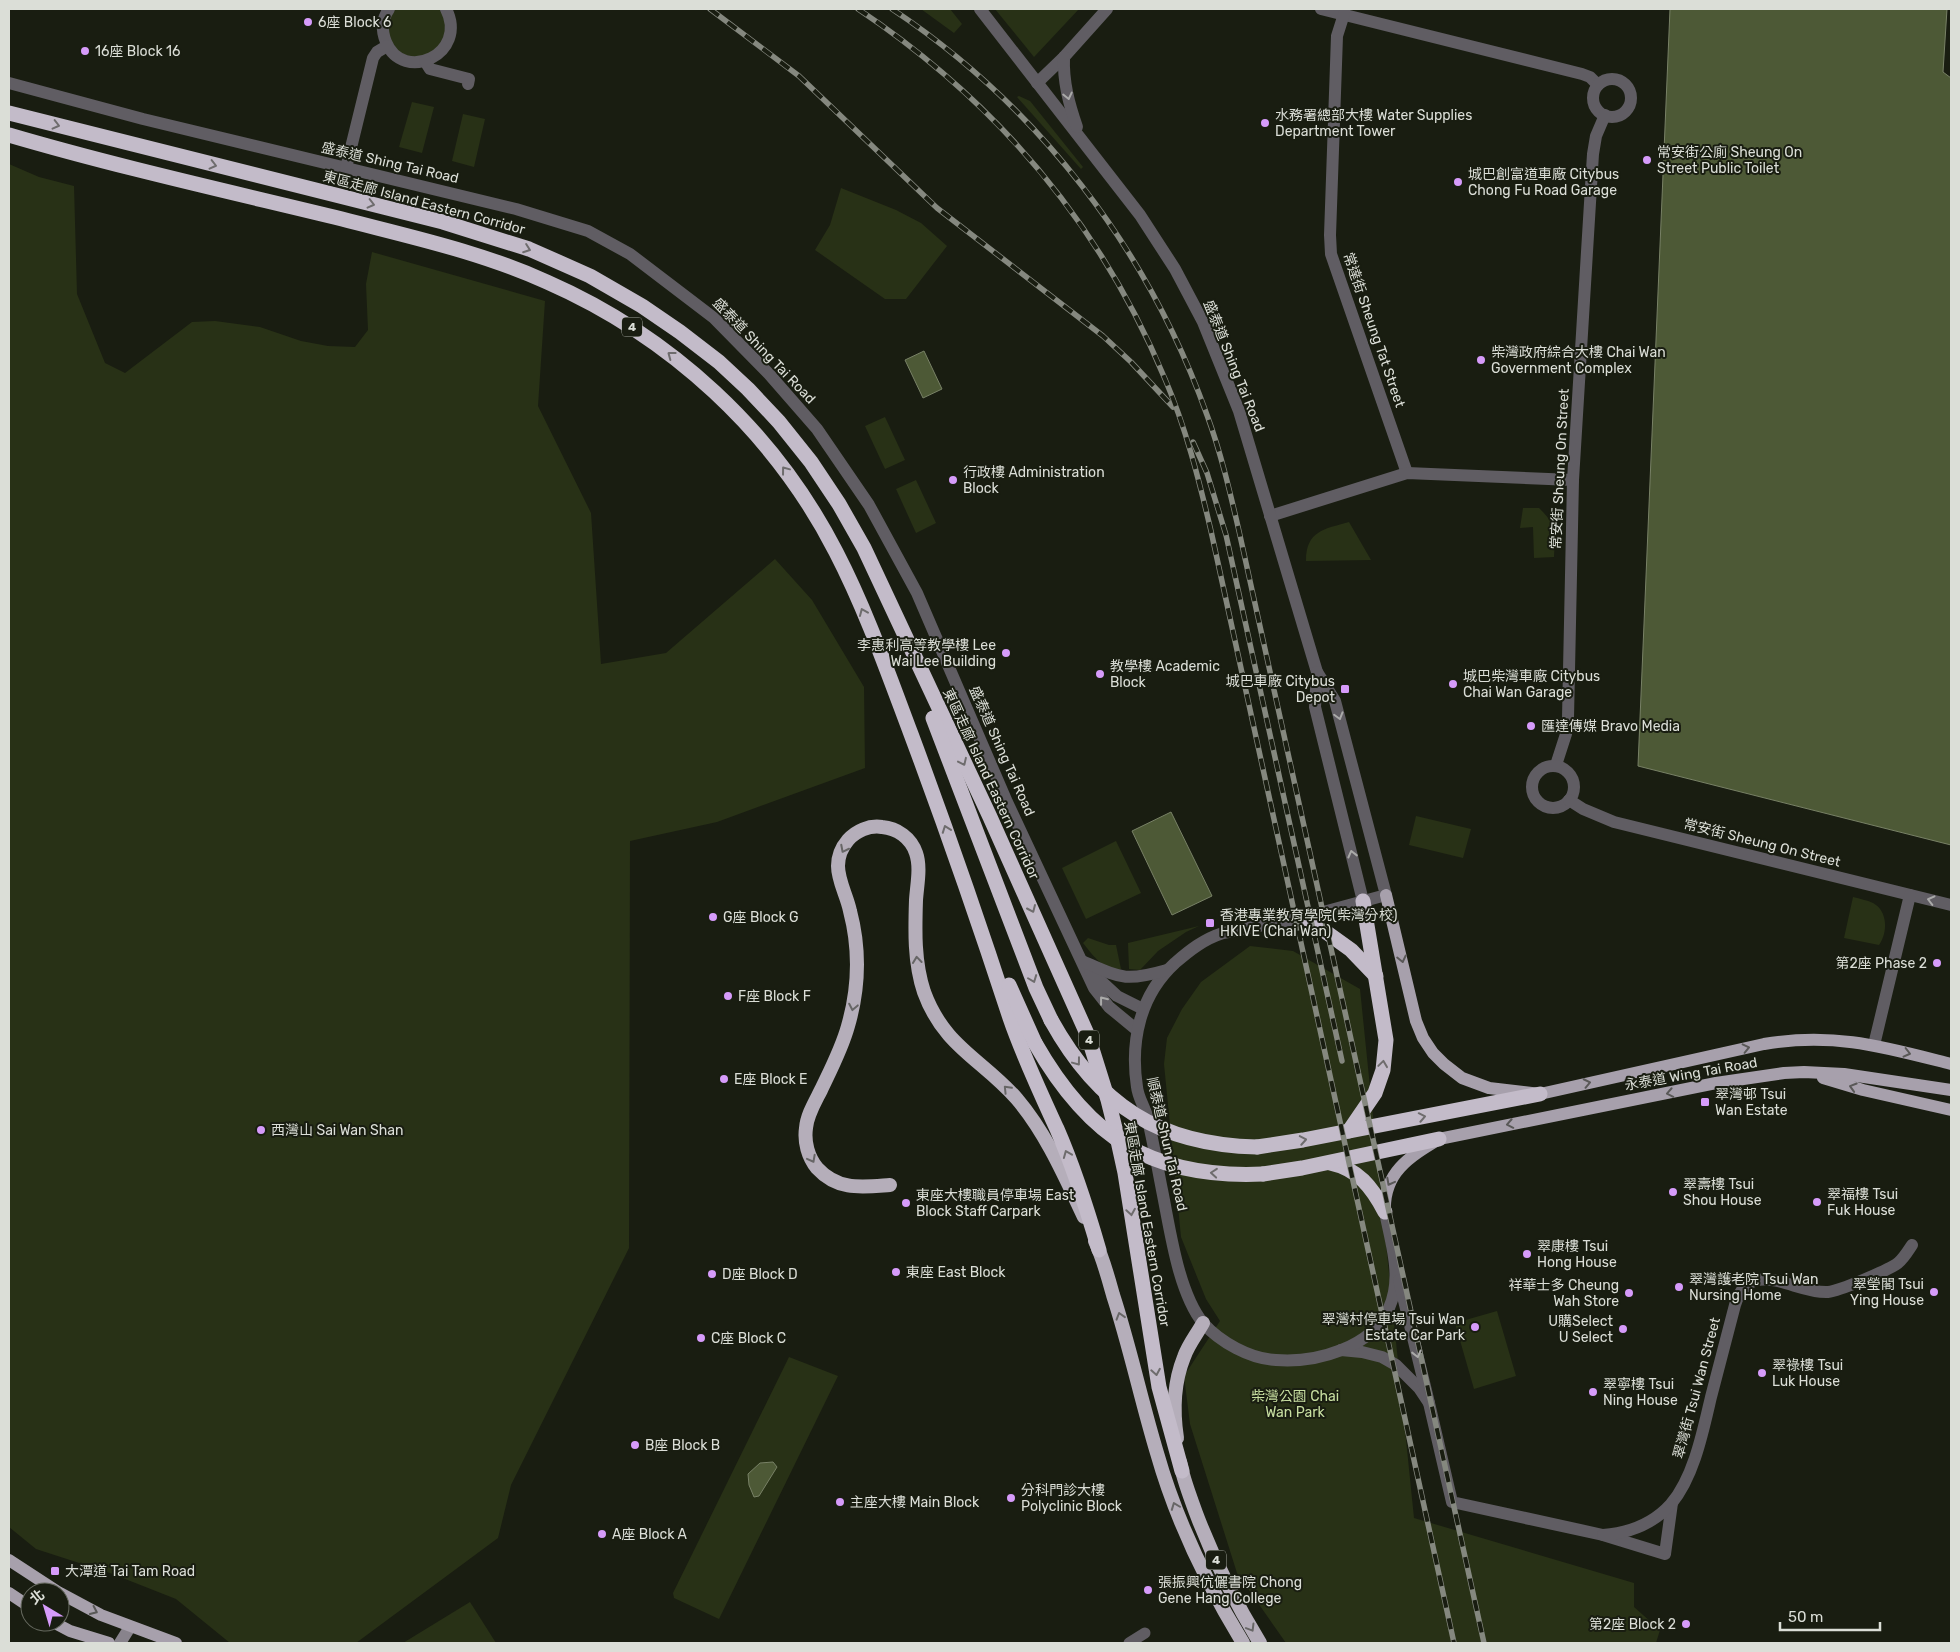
<svg xmlns="http://www.w3.org/2000/svg" width="1960" height="1652" viewBox="0 0 1960 1652" font-family="Rubik,'Noto Sans TC',sans-serif">
  <style>
    .green { fill: #283116 }
    .water { fill: #4d5936; stroke: #788166 }
    .lines { fill: none; stroke-linecap: round; stroke-linejoin: round }
    .pedestrian { stroke: #605d63; stroke-width: 11 }
    .minor { stroke: #605d63; stroke-width: 12 }
    .tertiary { stroke: #605d63; stroke-width: 12 }
    .secondary { stroke: #88838c; stroke-width: 12 }
    .primary { stroke: #a7a0ac; stroke-width: 12 }
    .trunk { stroke: #b5aeba; stroke-width: 14 }
    .motorway { stroke: #c3bbc9; stroke-width: 15 }
    .rail-casing { stroke: #85887f; stroke-width: 5.5 }
    .rail { stroke: #191d11; stroke-width: 4; stroke-dasharray: 11; stroke-linecap: butt }
    .motorway-bridge { stroke: #c3bbc9; stroke-width: 15 }
    .oneway { stroke: #aaaaa9 }
    .oneway2 { stroke: #6e6c6d }
    .oneway3 { stroke: #676666 }
    .oneway4 { stroke: #595857 }
    .poi-dot { fill: #d69bfa; stroke: #191d11; stroke-width: 2 }
    .labels { text-anchor: middle; dominant-baseline: central; stroke-width: 4; stroke-linejoin: round; paint-order: stroke }
    .shield { fill: #191d11; stroke: #a1a49c; stroke-width: 1 }
    .shield-label { font-size: 12px; font-weight: bold; fill: #dbded7 }
    .poi-label { font-size: 14px; fill: #dbded7; stroke: #191d11; text-anchor: start }
    .street-label { font-size: 14px; fill: #dbded7; stroke: #191d11 }
    .park-label { font-size: 14px; fill: #c7dea0; stroke: #191d11 }
  </style>
  <rect width="100%" height="100%" fill="#191d11"/>
  <g class="green">
    <path d="M 394,9 L 440,9 C 448,21 449,40 437,51 C 432,55 423,56 417,59 L 398,52 L 387,34 L 390,14 Z"/>
    <polygon points="921,9 950,9 962,24 954,33"/>
    <polygon points="995,9 1079,9 1034,57"/>
    <polygon points="1019,96 1030,101 1083,167 1081,169 1017,97"/>
    <polygon points="412,102 434,107 422,153 399,147"/>
    <polygon points="463,114 485,119 474,167 452,161"/>
    <polygon points="9,164 39,177 74,186 77,294 105,363 125,373 192,322 215,321 260,327 301,341 328,346 355,347 368,330 366,284 372,252 545,301 538,406 591,513 601,664 666,653 775,559 812,600 864,687 865,768 717,822 630,841 629,1248 511,1485 498,1538 356,1643 230,1643 176,1599 110,1573 36,1549 9,1527"/>
    <polygon points="841,188 896,210 921,223 947,246 906,299 885,299 815,250 830,225"/>
    <polygon points="885,417 905,460 885,469 865,426"/>
    <polygon points="916,480 936,523 916,533 896,489"/>
    <path d="M 1523,508 L 1539,508 C 1557,525 1555,533 1554,557 L 1534,558 L 1533,527 L 1520,528 Z"/>
    <path d="M 1349,522 L 1371,560 L 1306,561 C 1306,531 1324,529 1349,522 Z"/>
    <polygon points="1416,816 1471,829 1463,858 1409,845"/>
    <polygon points="1116,841 1141,893 1086,919 1062,868"/>
    <path d="M 1853,897 C 1860,899 1867,900 1873,903 C 1888,911 1888,933 1879,945 L 1844,938 Z"/>
    <polygon points="1199,926 1186,932 1158,951 1140,970 1129,969 1128,943"/>
    <path d="M 1088,938 L 1109,945 L 1116,945 L 1121,969 C 1105,973 1091,953 1083,943 Z"/>
    <polygon points="1250,946 1293,951 1360,989 1414,1518 1634,1583 1634,1607 1660,1630 1656,1643 1286,1643 1237,1573 1190,1424 1184,1376 1220,1321 1206,1299 1181,1237 1164,1064 1167,1038 1182,1009 1201,982"/>
    <polygon points="1497,1311 1516,1376 1474,1389 1455,1323"/>
    <polygon points="789,1357 838,1376 719,1619 674,1598 673,1593"/>
    <polygon points="470,1602 496,1643 403,1643"/>
  </g>
  <g class="water">
    <polygon points="1670,9 1947,9 1943,72 1951,78 1951,845 1638,766"/>
    <polygon points="924,351 942,389 923,398 905,360"/>
    <polygon points="1171,812 1212,896 1172,915 1132,831"/>
    <polygon points="773,1462 777,1467 759,1496 754,1497 749,1485 748,1474 760,1463"/>
  </g>
  <g class="lines">
    <polyline class="pedestrian" points="1129,1643 1145,1633"/>
    <g class="minor">
      <path d="M 389,9 C 382,19 381,30 386,42 C 403,84 469,54 446,9"/>
      <polyline points="1321,9 1582,74 1590,77 1598,85"/>
      <polyline points="1344,14 1337,36 1330,235 1331,254 1407,473"/>
      <polyline points="425,61 430,69 469,79 468,84"/>
      <circle cx="1612" cy="98" r="19"/>
      <polyline points="9,83 143,119 516,209 588,231 630,254 714,318 769,374 817,429 869,505 917,593 1007,802 1094,988 1109,1007 1137,1030"/>
      <polyline points="1037,83 1064,57 1107,9"/>
      <polyline points="346,168 373,58 377,52 387,46"/>
      <polyline points="1270,516 1407,473 1573,480"/>
      <polyline points="1556,765 1566,734 1568,718 1573,480 1593,154 1596,136 1605,115"/>
      <circle cx="1553" cy="787" r="21"/>
      <polyline points="1569,800 1583,809 1614,822 1951,905"/>
      <polyline points="1090,971 1117,996 1143,1009"/>
      <polyline points="1874,1045 1910,895"/>
      <polyline points="1341,1350 1362,1352 1382,1357 1396,1365 1419,1388 1429,1403 1452,1502 1603,1535 1665,1554 1672,1503"/>
      <path d="M 1603,1535 C 1629,1533 1653,1524 1671,1504 C 1694,1477 1703,1431 1711,1397 C 1719,1366 1727,1335 1735,1305 C 1750,1255 1795,1294 1828,1292 C 1839,1291 1889,1270 1898,1263 C 1904,1258 1908,1251 1912,1245"/>
    </g>
    <g class="tertiary">
      <path d="M 980,9 L 1140,215 L 1175,269 L 1203,322 L 1239,411 L 1317,672 L 1335,701 L 1386,895 L 1305,917 L 1223,933 C 1204,939 1190,950 1175,963 C 1140,995 1130,1041 1137,1087 C 1138,1097 1144,1106 1147,1116 C 1153,1140 1157,1165 1162,1190 C 1170,1229 1178,1292 1203,1323 C 1220,1342 1250,1359 1276,1360 C 1316,1363 1372,1348 1389,1308 C 1403,1277 1391,1244 1385,1212"/>
      <path d="M 1064,57 C 1063,82 1069,104 1077,127"/>
      <polyline points="1317,672 1315,707 1363,901"/>
      <path d="M 1082,961 C 1121,978 1125,982 1167,970"/>
      <polyline points="1399,1280 1429,1403"/>
    </g>
    <polyline class="secondary" points="120,1643 130,1627"/>
    <g class="primary">
      <path d="M 1386,895 L 1416,1021 L 1423,1038 L 1433,1053 L 1444,1064 L 1462,1078 L 1489,1088 L 1540,1094 L 1764,1044 C 1834,1032 1884,1047 1951,1064"/>
      <polyline points="1823,1078 1863,1090 1951,1110"/>
      <path d="M 1385,1212 C 1383,1173 1409,1157 1439,1139 L 1716,1083 L 1784,1073 L 1804,1072 L 1844,1074 L 1951,1090"/>
      <polyline points="9,1560 58,1592"/>
      <polyline points="9,1593 30,1607"/>
      <polyline points="60,1593 101,1615 176,1643"/>
      <polyline points="53,1622 70,1631 109,1643"/>
    </g>
    <g class="trunk">
      <path d="M 890,1185 C 862,1187 838,1191 817,1168 C 808,1157 804,1142 806,1128 C 807,1115 815,1102 821,1090 C 831,1069 842,1048 848,1026 C 859,988 860,949 850,911 C 847,896 838,881 838,866 C 838,857 842,847 848,840 C 856,831 869,825 882,827 C 897,828 911,838 916,853 C 921,867 917,885 916,900 C 915,930 914,962 924,992 C 944,1047 982,1059 1017,1099 C 1046,1133 1065,1177 1084,1217"/>
      <path d="M 1095,1241 C 1103,1258 1108,1277 1113,1295 C 1130,1347 1141,1400 1157,1453 C 1176,1520 1207,1584 1243,1643"/>
      <path d="M 1177,1438 C 1173,1412 1174,1382 1184,1357 C 1188,1345 1197,1334 1203,1323"/>
      <path d="M 1180,1462 C 1183,1479 1190,1496 1196,1513 C 1213,1558 1235,1602 1260,1643"/>
    </g>
    <g class="motorway">
      <polyline points="9,113 443,222 529,249 590,276 642,306 680,332 719,362 748,389 779,422 811,462 839,504 864,548 990,817 1088,1036 1108,1100 1116,1132 1125,1173 1159,1387 1182,1471"/>
      <path d="M 9,135 C 118,167 231,192 342,219 C 411,237 481,252 547,282 C 670,336 774,431 836,552 C 866,610 888,673 911,734 C 946,828 979,923 1010,1018 C 1023,1056 1040,1092 1057,1129 C 1074,1168 1087,1209 1099,1250"/>
      <polyline points="933,718 1036,988 1051,1020"/>
      <polyline points="1305,917 1351,950 1376,976"/>
      <polyline points="1009,985 1035,1043"/>
      <polyline points="1349,1131 1375,1093 1383,1070 1386,1040 1363,901"/>
      <polyline points="1257,1147 1303,1140 1540,1094"/>
      <path d="M 1330,1163 C 1358,1169 1372,1187 1385,1212"/>
      <polyline points="1263,1174 1302,1168 1439,1139"/>
    </g>
    <g class="rail-casing">
      <g id="rail">
        <polyline points="710,9 799,76 937,208 1103,336 1131,362 1173,407"/>
        <path d="M 858,9 C 996,101 1101,225 1165,379 C 1186,428 1199,480 1211,531 L 1454,1643"/>
        <path d="M 892,9 C 1038,106 1148,249 1207,415 C 1221,453 1230,492 1239,531 L 1484,1643"/>
        <polyline points="1193,442 1207,473 1226,535 1342,1061"/>
      </g>
    </g>
    <use href="#rail" class="rail"/>
    <g class="motorway-bridge">
      <path d="M 1051,1020 C 1098,1105 1159,1145 1257,1147"/>
      <path d="M 1035,1043 C 1089,1138 1152,1179 1263,1174"/>
    </g>
  </g>
  <defs><path id="oneway-chevron" d="M-2-3.5L2.5 0L-2 3.5" fill="none" stroke-width="1.6" stroke-linecap="round" stroke-linejoin="round" transform="scale(1.25)"/></defs>
  <g class="oneway">
    <use href="#oneway-chevron" transform="translate(1068 96) rotate(77)"/>
    <use href="#oneway-chevron" transform="translate(1339 716) rotate(74)"/>
    <use href="#oneway-chevron" transform="translate(1352 854) rotate(-104)"/>
    <use href="#oneway-chevron" transform="translate(1931 900) rotate(-166)"/>
    <use href="#oneway-chevron" transform="translate(1103 1000) rotate(-128)"/>
    <use href="#oneway-chevron" transform="translate(1417 1354) rotate(76)"/>
  </g>
  <g class="oneway2">
    <use href="#oneway-chevron" transform="translate(56 125) rotate(14)"/>
    <use href="#oneway-chevron" transform="translate(213 165) rotate(14)"/>
    <use href="#oneway-chevron" transform="translate(371 204) rotate(14)"/>
    <use href="#oneway-chevron" transform="translate(527 249) rotate(20)"/>
    <use href="#oneway-chevron" transform="translate(671 355) rotate(-143)"/>
    <use href="#oneway-chevron" transform="translate(785 470) rotate(-127)"/>
    <use href="#oneway-chevron" transform="translate(863 612) rotate(-113)"/>
    <use href="#oneway-chevron" transform="translate(963 762) rotate(65)"/>
    <use href="#oneway-chevron" transform="translate(946 829) rotate(-110)"/>
    <use href="#oneway-chevron" transform="translate(1032 909) rotate(66)"/>
    <use href="#oneway-chevron" transform="translate(1033 979) rotate(69)"/>
    <use href="#oneway-chevron" transform="translate(1077 1062) rotate(53)"/>
    <use href="#oneway-chevron" transform="translate(1383 1064) rotate(-82)"/>
    <use href="#oneway-chevron" transform="translate(1422 1117) rotate(-11)"/>
    <use href="#oneway-chevron" transform="translate(1303 1140) rotate(-10)"/>
    <use href="#oneway-chevron" transform="translate(1067 1154) rotate(-112)"/>
    <use href="#oneway-chevron" transform="translate(1214 1173) rotate(-175)"/>
    <use href="#oneway-chevron" transform="translate(1131 1212) rotate(81)"/>
    <use href="#oneway-chevron" transform="translate(1156 1372) rotate(80)"/>
  </g>
  <g class="oneway3">
    <use href="#oneway-chevron" transform="translate(844 849) rotate(117)"/>
    <use href="#oneway-chevron" transform="translate(917 960) rotate(-96)"/>
    <use href="#oneway-chevron" transform="translate(853 1007) rotate(101)"/>
    <use href="#oneway-chevron" transform="translate(1007 1089) rotate(-134)"/>
    <use href="#oneway-chevron" transform="translate(812 1159) rotate(62)"/>
    <use href="#oneway-chevron" transform="translate(1120 1316) rotate(-107)"/>
    <use href="#oneway-chevron" transform="translate(1175 1506) rotate(-111)"/>
    <use href="#oneway-chevron" transform="translate(1251 1628) rotate(59)"/>
  </g>
  <g class="oneway4">
    <use href="#oneway-chevron" transform="translate(1402 959) rotate(77)"/>
    <use href="#oneway-chevron" transform="translate(1746 1048) rotate(-13)"/>
    <use href="#oneway-chevron" transform="translate(1907 1053) rotate(14)"/>
    <use href="#oneway-chevron" transform="translate(1587 1083) rotate(-12)"/>
    <use href="#oneway-chevron" transform="translate(1853 1087) rotate(-163)"/>
    <use href="#oneway-chevron" transform="translate(1670 1093) rotate(169)"/>
    <use href="#oneway-chevron" transform="translate(1510 1124) rotate(169)"/>
    <use href="#oneway-chevron" transform="translate(1390 1182) rotate(118)"/>
    <use href="#oneway-chevron" transform="translate(94 1611) rotate(25)"/>
  </g>
  <g class="poi-dot">
    <circle cx="308" cy="22" r="5"/>
    <circle cx="85" cy="51" r="5"/>
    <circle cx="1265" cy="123" r="5"/>
    <circle cx="1647" cy="160" r="5"/>
    <circle cx="1458" cy="182" r="5"/>
    <circle cx="1481" cy="360" r="5"/>
    <circle cx="953" cy="480" r="5"/>
    <circle cx="1006" cy="653" r="5"/>
    <circle cx="1100" cy="674" r="5"/>
    <circle cx="1453" cy="684" r="5"/>
    <rect x="1340" y="684" width="10" height="10" rx="2.5"/>
    <circle cx="1531" cy="726" r="5"/>
    <circle cx="713" cy="917" r="5"/>
    <rect x="1205" y="918" width="10" height="10" rx="2.5"/>
    <circle cx="1937" cy="963" r="5"/>
    <circle cx="728" cy="996" r="5"/>
    <circle cx="724" cy="1079" r="5"/>
    <rect x="1700" y="1097" width="10" height="10" rx="2.5"/>
    <circle cx="261" cy="1130" r="5"/>
    <circle cx="1673" cy="1192" r="5"/>
    <circle cx="1817" cy="1202" r="5"/>
    <circle cx="906" cy="1203" r="5"/>
    <circle cx="1527" cy="1254" r="5"/>
    <circle cx="896" cy="1272" r="5"/>
    <circle cx="712" cy="1274" r="5"/>
    <circle cx="1679" cy="1287" r="5"/>
    <circle cx="1934" cy="1292" r="5"/>
    <circle cx="1629" cy="1293" r="5"/>
    <circle cx="1475" cy="1327" r="5"/>
    <circle cx="1623" cy="1329" r="5"/>
    <circle cx="701" cy="1338" r="5"/>
    <circle cx="1762" cy="1373" r="5"/>
    <circle cx="1593" cy="1392" r="5"/>
    <circle cx="635" cy="1445" r="5"/>
    <circle cx="1011" cy="1498" r="5"/>
    <circle cx="840" cy="1502" r="5"/>
    <circle cx="602" cy="1534" r="5"/>
    <rect x="50" y="1566" width="10" height="10" rx="2.5"/>
    <circle cx="1148" cy="1590" r="5"/>
    <circle cx="1686" cy="1624" r="5"/>
  </g>
  <g class="labels">
    <g class="shield">
      <rect x="622" y="317.5" width="20" height="19" rx="4"/>
      <rect x="1079" y="1030.5" width="20" height="19" rx="4"/>
      <rect x="1206" y="1550.5" width="20" height="19" rx="4"/>
    </g>
    <g class="shield-label">
      <text x="632" y="327">4</text>
      <text x="1089" y="1040">4</text>
      <text x="1216" y="1560">4</text>
    </g>
    <g class="poi-label">
      <text x="318" y="22">6座 Block 6</text>
      <text x="95" y="51">16座 Block 16</text>
      <text x="1275" y="115">水務署總部大樓 Water Supplies<tspan x="1275" dy="16">Department Tower</tspan></text>
      <text x="1657" y="152">常安街公廁 Sheung On<tspan x="1657" dy="16">Street Public Toilet</tspan></text>
      <text x="1468" y="174">城巴創富道車廠 Citybus<tspan x="1468" dy="16">Chong Fu Road Garage</tspan></text>
      <text x="1491" y="352">柴灣政府綜合大樓 Chai Wan<tspan x="1491" dy="16">Government Complex</tspan></text>
      <text x="963" y="472">行政樓 Administration<tspan x="963" dy="16">Block</tspan></text>
      <text x="996" y="645" text-anchor="end">李惠利高等教學樓 Lee<tspan x="996" dy="16">Wai Lee Building</tspan></text>
      <text x="1110" y="666">教學樓 Academic<tspan x="1110" dy="16">Block</tspan></text>
      <text x="1463" y="676">城巴柴灣車廠 Citybus<tspan x="1463" dy="16">Chai Wan Garage</tspan></text>
      <text x="1335" y="681" text-anchor="end">城巴車廠 Citybus<tspan x="1335" dy="16">Depot</tspan></text>
      <text x="1541" y="726">匯達傳媒 Bravo Media</text>
      <text x="1220" y="915">香港專業教育學院(柴灣分校)<tspan x="1220" dy="16">HKIVE (Chai Wan)</tspan></text>
      <text x="723" y="917">G座 Block G</text>
      <text x="1927" y="963" text-anchor="end">第2座 Phase 2</text>
      <text x="738" y="996">F座 Block F</text>
      <text x="734" y="1079">E座 Block E</text>
      <text x="1715" y="1094">翠灣邨 Tsui<tspan x="1715" dy="16">Wan Estate</tspan></text>
      <text x="271" y="1130">西灣山 Sai Wan Shan</text>
      <text x="1683" y="1184">翠壽樓 Tsui<tspan x="1683" dy="16">Shou House</tspan></text>
      <text x="1827" y="1194">翠福樓 Tsui<tspan x="1827" dy="16">Fuk House</tspan></text>
      <text x="916" y="1195">東座大樓職員停車場 East<tspan x="916" dy="16">Block Staff Carpark</tspan></text>
      <text x="1537" y="1246">翠康樓 Tsui<tspan x="1537" dy="16">Hong House</tspan></text>
      <text x="906" y="1272">東座 East Block</text>
      <text x="722" y="1274">D座 Block D</text>
      <text x="1689" y="1279">翠灣護老院 Tsui Wan<tspan x="1689" dy="16">Nursing Home</tspan></text>
      <text x="1924" y="1284" text-anchor="end">翠瑩閣 Tsui<tspan x="1924" dy="16">Ying House</tspan></text>
      <text x="1619" y="1285" text-anchor="end">祥華士多 Cheung<tspan x="1619" dy="16">Wah Store</tspan></text>
      <text x="1465" y="1319" text-anchor="end">翠灣村停車場 Tsui Wan<tspan x="1465" dy="16">Estate Car Park</tspan></text>
      <text x="1613" y="1321" text-anchor="end">U購Select<tspan x="1613" dy="16">U Select</tspan></text>
      <text x="711" y="1338">C座 Block C</text>
      <text x="1772" y="1365">翠祿樓 Tsui<tspan x="1772" dy="16">Luk House</tspan></text>
      <text x="1603" y="1384">翠寧樓 Tsui<tspan x="1603" dy="16">Ning House</tspan></text>
      <text x="645" y="1445">B座 Block B</text>
      <text x="1021" y="1490">分科門診大樓<tspan x="1021" dy="16">Polyclinic Block</tspan></text>
      <text x="850" y="1502">主座大樓 Main Block</text>
      <text x="612" y="1534">A座 Block A</text>
      <text x="65" y="1571">大潭道 Tai Tam Road</text>
      <text x="1158" y="1582">張振興伉儷書院 Chong<tspan x="1158" dy="16">Gene Hang College</tspan></text>
      <text x="1676" y="1624" text-anchor="end">第2座 Block 2</text>
    </g>
    <g class="street-label">
      <text transform="translate(390 163) rotate(13)">盛泰道 Shing Tai Road</text>
      <text transform="translate(424 203) rotate(15)">東區走廊 Island Eastern Corridor</text>
      <text transform="translate(1374 330) rotate(71)">常達街 Sheung Tat Street</text>
      <text transform="translate(764 351) rotate(46)">盛泰道 Shing Tai Road</text>
      <text transform="translate(1234 366) rotate(68)">盛泰道 Shing Tai Road</text>
      <text transform="translate(1560 469) rotate(-87)">常安街 Sheung On Street</text>
      <text transform="translate(1002 751) rotate(66)">盛泰道 Shing Tai Road</text>
      <text transform="translate(991 784) rotate(65)">東區走廊 Island Eastern Corridor</text>
      <text transform="translate(1762 843) rotate(14)">常安街 Sheung On Street</text>
      <text transform="translate(1691 1074) rotate(-10)">永泰道 Wing Tai Road</text>
      <text transform="translate(1167 1144) rotate(77)">順泰道 Shun Tai Road</text>
      <text transform="translate(1147 1224) rotate(80)">東區走廊 Island Eastern Corridor</text>
      <text transform="translate(1697 1388) rotate(-75)">翠灣街 Tsui Wan Street</text>
    </g>
    <g class="park-label">
      <text x="1295" y="1396">柴灣公園 Chai<tspan x="1295" dy="16">Wan Park</tspan></text>
    </g>
  </g>
  <rect width="1960" height="1652" fill="none" stroke="#dbded7" stroke-width="20"/>
  <g transform="translate(45 1607) rotate(322)"><circle r="24" fill="#191d11" stroke="#676a60"/>
  <path d="M0-4L9 19L0 12L-9 19Z" fill="#d69bfa"/>
  <text y="-8" font-size="14" font-weight="bold" text-anchor="middle" fill="#dbded7">北</text>
  </g>
  <path d="M1780 1622v8h100v-8" fill="none" stroke="#dbded7" stroke-width="2.5"/>
  <text x="1788" y="1622" font-size="15" fill="#dbded7" stroke="#191d11" stroke-width="4" paint-order="stroke">50 m</text>
</svg>
